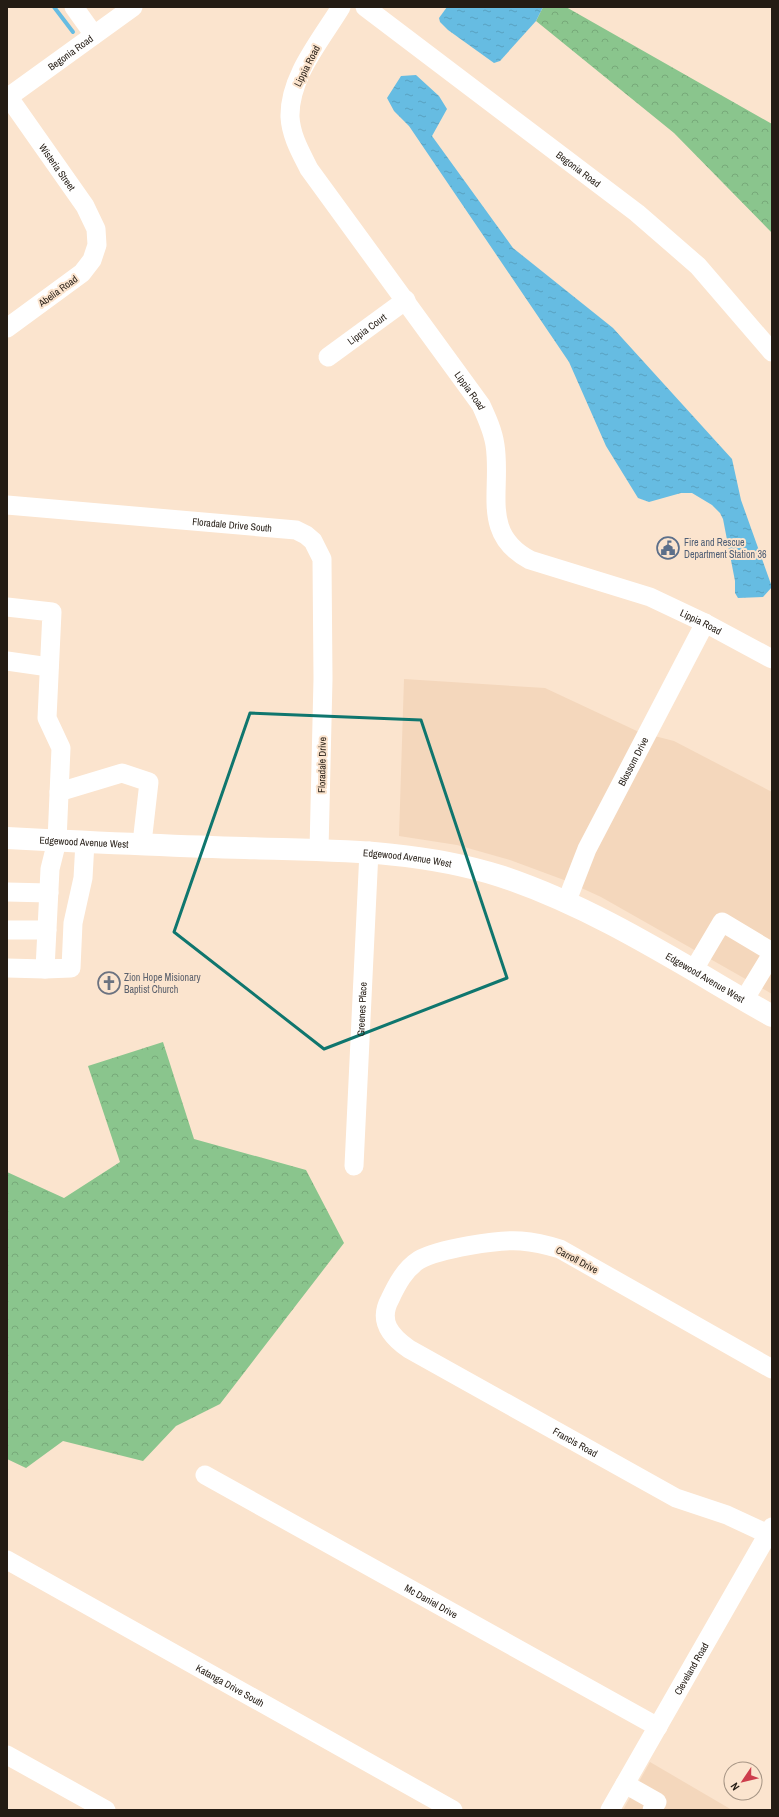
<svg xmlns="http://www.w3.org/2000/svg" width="779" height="1817" viewBox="0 0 779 1817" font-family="'Archivo Narrow',sans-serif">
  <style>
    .built { fill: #f4d7bc }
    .forest { fill: url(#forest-crowns) }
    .water { fill: url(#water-ripples) }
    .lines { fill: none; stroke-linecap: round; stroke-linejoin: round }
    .stream { stroke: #66bce2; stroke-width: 4 }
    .minor { stroke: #fff; stroke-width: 19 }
    .major { stroke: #fff; stroke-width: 22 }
    .marked { fill: none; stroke: #0f766e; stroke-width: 3; stroke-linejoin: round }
    .labels { text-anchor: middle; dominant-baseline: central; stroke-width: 4; stroke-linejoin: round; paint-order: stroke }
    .street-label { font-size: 10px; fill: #241c14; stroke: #fbe4ce }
    .service-label { font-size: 10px; fill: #4e5e75; stroke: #fbe4ce; text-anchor: start }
    .worship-label { font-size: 10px; fill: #5b616d; stroke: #fbe4ce; text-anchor: start }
  </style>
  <defs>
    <pattern id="forest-crowns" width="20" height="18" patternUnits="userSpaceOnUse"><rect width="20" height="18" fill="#8ac58d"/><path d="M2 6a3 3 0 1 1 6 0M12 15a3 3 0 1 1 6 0" fill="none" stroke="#77a979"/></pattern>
    <pattern id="water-ripples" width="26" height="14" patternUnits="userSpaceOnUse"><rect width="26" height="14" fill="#66bce2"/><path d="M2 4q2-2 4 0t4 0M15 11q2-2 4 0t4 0" fill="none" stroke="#58a1c1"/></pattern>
  </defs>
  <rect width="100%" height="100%" fill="#fbe4ce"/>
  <g class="built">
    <polygon points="404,679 545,688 639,732 674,741 772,792 772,994 601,897 564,880 510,860 457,845 399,836"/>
    <polygon points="650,1762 732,1810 623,1810"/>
  </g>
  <g class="forest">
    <polygon points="543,7 566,7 772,124 772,233 674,133 536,21"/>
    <polygon points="163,1042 194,1139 306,1170 344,1243 220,1404 176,1426 143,1461 63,1441 26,1468 7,1459 7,1172 64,1198 120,1162 88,1066"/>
  </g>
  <g class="water">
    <polygon points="447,7 543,7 536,21 500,61 494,63 448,30 440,22 439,18"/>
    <polygon points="416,75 439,96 447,109 432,136 513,248 613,328 732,459 741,500 772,587 763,597 738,598 735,593 735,581 723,519 720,513 712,505 692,493 681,493 649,502 638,498 606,446 569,362 409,126 394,111 387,98 401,76"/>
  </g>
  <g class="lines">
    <polyline class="stream" points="54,7 73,32"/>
    <g class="minor">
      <polyline points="74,7 94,35"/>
      <path id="s1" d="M 341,7 C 321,40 289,77 290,117 C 291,136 301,153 309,169 L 481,405 C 487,418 493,431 495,445 C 502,490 480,534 530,560 L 650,597 L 705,623 L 772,659"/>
      <path id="s2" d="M 365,7 L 637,213 L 698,266 L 772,352"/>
      <path id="s3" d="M 7,95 L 85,206 L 96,229 L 97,245 L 92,260 L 82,273 L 7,328"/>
      <path id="s4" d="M 7,98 L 133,7"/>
      <path id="s5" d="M 328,357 L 406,300"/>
      <path id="s6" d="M 7,505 L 296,530 L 306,535 L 313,541 L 322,559 L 323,679 L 319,850"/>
      <polyline points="7,607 52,612 47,718 61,748 57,841 50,869 45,969 7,968"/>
      <polyline points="7,661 49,667"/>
      <polyline points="59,792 122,773 149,782 142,843"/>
      <polyline points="7,892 49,893"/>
      <path id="s7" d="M 566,903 L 587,849 L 705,623"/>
      <polyline points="7,930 47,930"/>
      <polyline points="45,969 71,968 73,923 83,878 85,842"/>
      <polyline points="693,971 722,922 772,952"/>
      <polyline points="744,1000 772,954"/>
      <path id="s8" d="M 354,1166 L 369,851"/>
      <path id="s9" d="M 772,1369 L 560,1249 C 547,1245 534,1242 521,1241 C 499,1239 438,1249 419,1260 C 405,1269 397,1284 390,1299 C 378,1321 390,1336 409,1349 L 676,1498 L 727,1515 L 772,1536"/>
      <path id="s10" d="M 205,1475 L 658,1727"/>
      <path id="s11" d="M 7,1560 L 453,1810"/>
      <polyline points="7,1755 106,1810"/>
      <polyline points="625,1784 657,1802 652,1810"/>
      <path id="s12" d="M 610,1810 L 772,1527"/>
    </g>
    <path class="major" id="s13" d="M 7,838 C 86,842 165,846 245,848 C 332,851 415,849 500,876 C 597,908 684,966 772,1016"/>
  </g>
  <path class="marked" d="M 250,713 L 421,720 L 507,978 L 324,1049 L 174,932 Z"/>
  <defs>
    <g id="civic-ring" transform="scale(1.15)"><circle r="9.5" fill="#fbe4ce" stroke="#5c6f8a" stroke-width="1.5"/><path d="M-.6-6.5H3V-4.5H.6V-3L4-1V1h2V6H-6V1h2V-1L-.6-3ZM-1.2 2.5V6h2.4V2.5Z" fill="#5c6f8a"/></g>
    <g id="church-ring" transform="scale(1.15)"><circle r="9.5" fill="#fbe4ce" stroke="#6b7280" stroke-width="1.5"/><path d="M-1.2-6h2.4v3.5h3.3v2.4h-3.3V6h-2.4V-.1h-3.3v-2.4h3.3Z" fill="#6b7280"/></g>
  </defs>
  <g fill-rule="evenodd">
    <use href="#civic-ring" x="668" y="548"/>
    <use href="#church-ring" x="109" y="983"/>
  </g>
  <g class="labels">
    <g class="street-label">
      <text stroke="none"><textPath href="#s4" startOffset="78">Begonia Road</textPath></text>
      <text transform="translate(307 66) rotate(-63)">Lippia Road</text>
      <text stroke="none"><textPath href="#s3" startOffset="88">Wisteria Street</textPath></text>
      <text stroke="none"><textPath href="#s2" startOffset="268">Begonia Road</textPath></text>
      <text transform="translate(58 291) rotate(-36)">Abelia Road</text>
      <text stroke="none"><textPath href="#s5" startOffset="48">Lippia Court</textPath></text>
      <text stroke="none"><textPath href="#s1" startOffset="453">Lippia Road</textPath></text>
      <text stroke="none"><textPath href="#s6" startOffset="226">Floradale Drive South</textPath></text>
      <text stroke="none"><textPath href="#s1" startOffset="824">Lippia Road</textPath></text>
      <text stroke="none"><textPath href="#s7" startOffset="157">Blossom Drive</textPath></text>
      <text transform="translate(322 765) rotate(-89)">Floradale Drive</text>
      <text stroke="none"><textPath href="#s13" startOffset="77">Edgewood Avenue West</textPath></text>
      <text stroke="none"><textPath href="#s13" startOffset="401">Edgewood Avenue West</textPath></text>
      <text stroke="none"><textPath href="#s13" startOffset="725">Edgewood Avenue West</textPath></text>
      <text stroke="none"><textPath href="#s8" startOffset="157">Greenes Place</textPath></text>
      <text transform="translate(577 1260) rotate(28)">Carroll Drive</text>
      <text stroke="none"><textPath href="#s9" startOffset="688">Francis Road</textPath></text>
      <text stroke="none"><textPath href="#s10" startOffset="259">Mc Daniel Drive</textPath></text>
      <text stroke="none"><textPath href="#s12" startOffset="163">Cleveland Road</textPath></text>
      <text stroke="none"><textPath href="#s11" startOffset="256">Katanga Drive South</textPath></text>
    </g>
    <g class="service-label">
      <text x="684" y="542">Fire and Rescue<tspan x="684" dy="12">Department Station 36</tspan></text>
    </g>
    <g class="worship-label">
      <text x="124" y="977">Zion Hope Misionary<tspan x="124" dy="12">Baptist Church</tspan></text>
    </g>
  </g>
  <rect width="779" height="1817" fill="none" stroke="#241c14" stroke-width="16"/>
  <g transform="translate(743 1781) rotate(235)"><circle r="19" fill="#fbe4ce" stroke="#a59484"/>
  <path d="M0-3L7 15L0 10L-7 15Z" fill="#cd3d4c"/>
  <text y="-6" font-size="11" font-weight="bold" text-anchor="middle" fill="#241c14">N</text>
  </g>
</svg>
